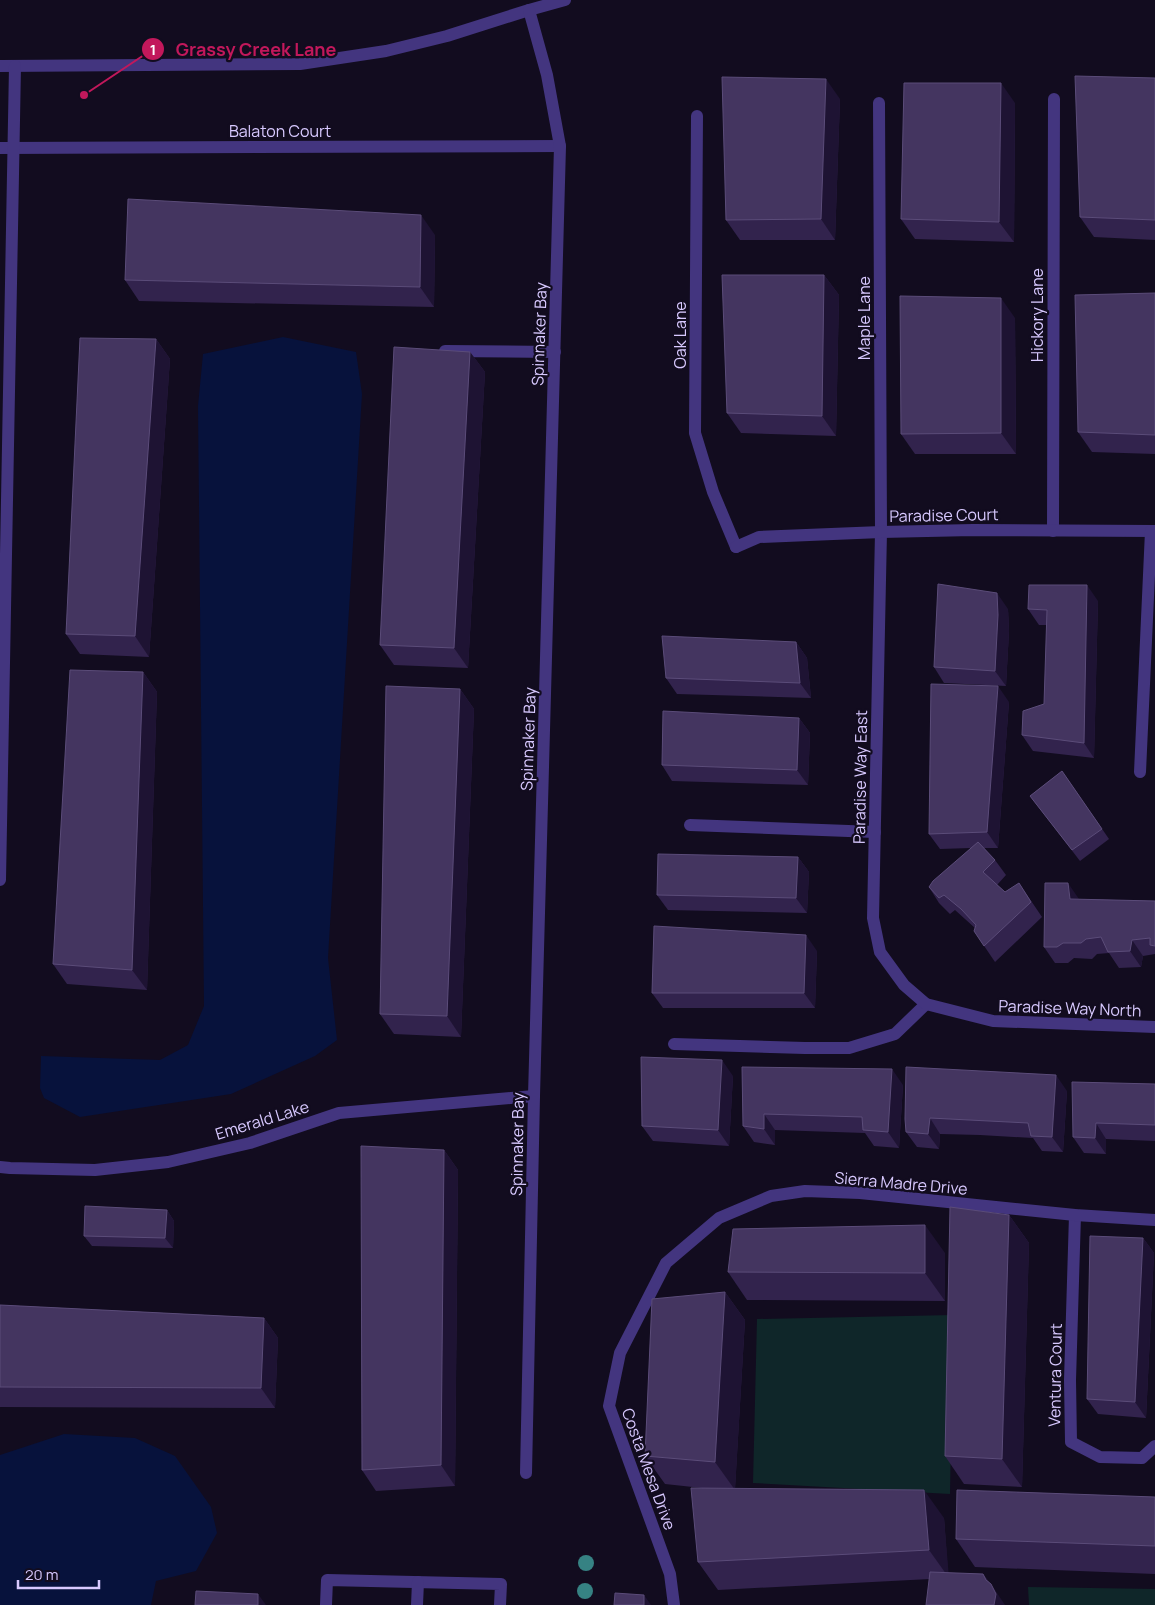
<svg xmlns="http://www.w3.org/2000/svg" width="1155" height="1605" viewBox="0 0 1155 1605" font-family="Manrope,sans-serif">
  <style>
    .green { fill: #0f2629 }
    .water { fill: #07123c }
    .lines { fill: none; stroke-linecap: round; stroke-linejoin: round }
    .lane { stroke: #43357f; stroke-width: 12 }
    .street { stroke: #43357f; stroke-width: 12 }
    .tree { fill: #368283 }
    .wall { fill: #32234d }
    .shaded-wall { fill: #1e1333 }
    .building { fill: #443560; stroke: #5b4c79 }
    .labels { text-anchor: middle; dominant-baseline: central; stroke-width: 4.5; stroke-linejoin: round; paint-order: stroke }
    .street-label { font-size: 16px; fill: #d8c9ff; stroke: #120c1f }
    .leader { fill: none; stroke: #c2185b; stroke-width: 2 }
    .callout-dot { fill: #c2185b; stroke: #120c1f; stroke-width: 2 }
    .mark-label { font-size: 15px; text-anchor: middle; font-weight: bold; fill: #fff }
    .callout-label { font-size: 18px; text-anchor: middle; font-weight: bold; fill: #c2185b; stroke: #120c1f; stroke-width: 4.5; stroke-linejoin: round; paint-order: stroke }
  </style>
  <rect width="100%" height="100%" fill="#120c1f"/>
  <g class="green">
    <polygon points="953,1315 950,1494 753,1483 757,1319"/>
    <polygon points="1028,1587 1155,1589 1155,1605 1029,1605"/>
  </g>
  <g class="water">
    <polygon points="283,337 356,352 362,394 328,958 337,1040 315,1056 231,1094 80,1117 44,1098 40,1088 41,1056 160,1060 188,1045 204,1006 198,406 203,354"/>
    <polygon points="64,1434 135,1438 175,1456 211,1507 217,1533 196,1571 156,1581 151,1605 0,1605 0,1455"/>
  </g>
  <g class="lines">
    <g class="lane">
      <polyline points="879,103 881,532"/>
      <polyline points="697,116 695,433 713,492 736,547"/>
      <polyline points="445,351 555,352"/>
      <polyline points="1053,531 1054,99"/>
      <polyline points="690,825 875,832"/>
      <polyline points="674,1044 805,1048 849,1048 895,1034 926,1004"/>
      <polyline points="326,1605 327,1580 501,1584 500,1605"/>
      <polyline points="417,1605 418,1582"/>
    </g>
    <g class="street">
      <polyline points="0,66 300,64 386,51 447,36 529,10 565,0"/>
      <polyline points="0,148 560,146"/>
      <polyline points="881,532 873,918 880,952 904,985 926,1004 993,1021 1155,1027"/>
      <polyline points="736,547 759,537 881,532 973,530 1155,531"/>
      <polyline points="1140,772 1151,531"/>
      <polyline points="0,880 15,66"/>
      <polyline points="0,1167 10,1168 95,1170 168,1162 250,1143 339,1113 534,1096"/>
      <polyline points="1075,1215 1070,1380 1071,1442 1100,1457 1142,1458 1155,1446"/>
      <polyline points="526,1473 534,1096 560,146 547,75 529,10"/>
      <polyline points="674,1605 670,1574 609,1406 620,1353 666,1263 719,1218 771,1196 805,1191 860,1193 1075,1215 1155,1220"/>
    </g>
  </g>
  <g class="tree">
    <circle cx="586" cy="1563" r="8"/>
    <circle cx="585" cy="1591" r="8"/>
  </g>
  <g class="wall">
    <polygon points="1155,78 1155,240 1094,237 1080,217"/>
    <polygon points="840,99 835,240 740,240 726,220"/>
    <polygon points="1015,103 1014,242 915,239 901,219"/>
    <polygon points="435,235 434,307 139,301 125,280"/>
    <polygon points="824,275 839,295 836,436 741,433 727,413"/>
    <polygon points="1155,293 1155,454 1092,452 1078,432"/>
    <polygon points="1015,318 1016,454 915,454 901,434"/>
    <polygon points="156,339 170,359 149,657 80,654 66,634"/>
    <polygon points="470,352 485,372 468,668 394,665 380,645"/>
    <polygon points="1098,601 1094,758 1033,751 1022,735 1044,704 1047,625 1039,625 1028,609"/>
    <polygon points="1008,609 1009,631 1006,686 944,683 934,667"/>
    <polygon points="796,642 807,658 811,698 677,694 666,678"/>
    <polygon points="143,672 157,692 147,990 67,984 53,964"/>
    <polygon points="460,689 474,709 461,1037 394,1034 380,1014"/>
    <polygon points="1009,702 998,848 984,848 995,860 1006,875 997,885 1005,892 1019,883 1042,917 995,962 974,931 975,928 955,910 950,914 939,903 929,887 971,848 940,849 929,834"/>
    <polygon points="799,718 810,733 808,785 672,781 662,765"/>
    <polygon points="1062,771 1109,839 1080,861 1030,796"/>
    <polygon points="798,857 809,872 807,913 668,910 657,895"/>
    <polygon points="1079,899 1155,901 1155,954 1143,956 1141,967 1119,968 1109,953 1097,954 1092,959 1074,958 1068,963 1055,963 1044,947"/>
    <polygon points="817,951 815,1008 663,1008 652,993"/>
    <polygon points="742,1067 903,1085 899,1148 874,1146 865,1133 775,1130 775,1145 754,1142 743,1126"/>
    <polygon points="733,1076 729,1146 653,1141 642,1126"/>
    <polygon points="1155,1084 1155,1141 1106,1139 1106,1154 1084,1153 1073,1137"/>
    <polygon points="1067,1091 1063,1152 1042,1151 1033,1138 980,1135 940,1134 939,1149 917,1147 906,1132 905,1119"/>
    <polygon points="444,1150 458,1170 455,1486 376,1491 362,1470"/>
    <polygon points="167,1210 174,1221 173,1248 92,1246 84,1236"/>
    <polygon points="1009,1215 1029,1243 1022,1487 964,1484 945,1456"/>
    <polygon points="1143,1238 1154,1253 1146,1418 1098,1414 1087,1399"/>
    <polygon points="945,1253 945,1301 747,1300 728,1272"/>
    <polygon points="725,1292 745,1320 735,1488 944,1518 948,1573 983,1574 989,1582 930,1579 718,1590 698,1562 702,1488 665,1484 645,1456"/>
    <polygon points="0,1305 264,1318 278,1338 275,1408 0,1407"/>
    <polygon points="1155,1497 1155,1574 975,1567 956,1539"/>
  </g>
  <g class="shaded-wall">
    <polygon points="826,79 840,99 835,240 821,219"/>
    <polygon points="1001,83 1015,103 1014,242 999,222"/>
    <polygon points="421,215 435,235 434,307 420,287"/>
    <polygon points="824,275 839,295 836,436 822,416"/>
    <polygon points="1001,298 1015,318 1016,454 1001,433"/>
    <polygon points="156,339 170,359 149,657 135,636"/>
    <polygon points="470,352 485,372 468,668 454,648"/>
    <polygon points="1087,585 1098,601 1094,758 1084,743"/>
    <polygon points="997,593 1008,609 1009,631 1006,686 995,671"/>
    <polygon points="796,642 807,658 811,698 800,683"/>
    <polygon points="143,672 157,692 147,990 132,970"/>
    <polygon points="998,686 1009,702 998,848 987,832"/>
    <polygon points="460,689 474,709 461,1037 447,1016"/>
    <polygon points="799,718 810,733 808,785 797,770"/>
    <polygon points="798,857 809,872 807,913 796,898"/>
    <polygon points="1068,883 1079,899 1081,915 1070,899"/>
    <polygon points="806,935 817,951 815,1008 804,993"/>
    <polygon points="1132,940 1143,956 1141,967 1130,951"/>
    <polygon points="722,1060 733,1076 729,1146 718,1130"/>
    <polygon points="892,1069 903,1085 899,1148 888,1132"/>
    <polygon points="1056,1075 1067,1091 1063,1152 1052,1137"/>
    <polygon points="764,1114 775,1130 775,1145 764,1129"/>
    <polygon points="930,1118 940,1134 939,1149 928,1134"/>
    <polygon points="1096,1123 1106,1139 1106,1154 1095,1138"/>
    <polygon points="444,1150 458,1170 455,1486 441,1465"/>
    <polygon points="167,1210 174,1221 173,1248 165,1238"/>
    <polygon points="1009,1215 1029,1243 1022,1487 1002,1459"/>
    <polygon points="925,1225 945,1253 945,1301 925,1273"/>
    <polygon points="1143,1238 1154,1253 1146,1418 1135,1402"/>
    <polygon points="725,1292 745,1320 735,1490 715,1462"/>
    <polygon points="264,1318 278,1338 275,1408 261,1388"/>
    <polygon points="924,1490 944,1518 949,1578 929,1550"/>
    <polygon points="983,1574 993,1589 991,1584 1005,1605 994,1605 986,1580"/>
    <polygon points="258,1594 266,1605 258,1605"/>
    <polygon points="644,1595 651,1605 644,1605"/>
  </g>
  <g class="building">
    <polygon points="1075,76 1155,78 1155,220 1080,217"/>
    <polygon points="722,77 826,79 821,219 726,220"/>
    <polygon points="904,83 1001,83 999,222 901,219"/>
    <polygon points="128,199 421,215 420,287 125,280"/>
    <polygon points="722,275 824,275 822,416 727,413"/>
    <polygon points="1155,293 1155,435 1078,432 1075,295"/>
    <polygon points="900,296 1001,298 1001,433 901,434"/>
    <polygon points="80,338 156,339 135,636 66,634"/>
    <polygon points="394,347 470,352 454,648 380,645"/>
    <polygon points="938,584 997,593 998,615 995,671 934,667"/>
    <polygon points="1029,585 1087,585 1084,743 1022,735 1023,711 1044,704 1047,610 1028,609"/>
    <polygon points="662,636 796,642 800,683 666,678"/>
    <polygon points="70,670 143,672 132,970 53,964"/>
    <polygon points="931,684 998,686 987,832 929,834"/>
    <polygon points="386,686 460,689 447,1016 380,1014"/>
    <polygon points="663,711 799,718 797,770 662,765"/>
    <polygon points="1062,771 1102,829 1072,850 1030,796"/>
    <polygon points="978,842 995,860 983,872 1005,892 1019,883 1031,902 984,946 974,931 976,925 961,909 944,895 939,898 929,887 933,881"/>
    <polygon points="658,854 798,857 796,898 657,895"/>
    <polygon points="1045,883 1068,883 1070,899 1155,901 1155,946 1150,945 1150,938 1132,940 1130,951 1108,952 1101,937 1086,939 1081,943 1063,943 1057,947 1044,947"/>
    <polygon points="654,926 806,935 804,993 652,993"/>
    <polygon points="641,1057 722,1060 718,1130 642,1126"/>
    <polygon points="742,1067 892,1069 888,1132 863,1130 862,1117 764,1114 764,1129 743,1126"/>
    <polygon points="906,1067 1056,1075 1052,1137 1031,1136 1028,1123 969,1120 930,1118 928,1134 906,1132 905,1119"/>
    <polygon points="1072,1082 1155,1084 1155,1125 1096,1123 1095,1138 1073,1137"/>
    <polygon points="361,1146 444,1150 441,1465 362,1470"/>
    <polygon points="85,1206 167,1210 165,1238 84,1236"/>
    <polygon points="950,1207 1009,1215 1002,1459 945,1456"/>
    <polygon points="925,1225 925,1273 728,1272 733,1229"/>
    <polygon points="1090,1236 1143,1238 1135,1402 1087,1399"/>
    <polygon points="725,1292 715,1462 645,1456 652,1299"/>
    <polygon points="0,1305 264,1318 261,1388 0,1387"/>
    <polygon points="691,1488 924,1490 929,1550 698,1562"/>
    <polygon points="957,1490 1155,1497 1155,1546 956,1539"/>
    <polygon points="930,1572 983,1574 986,1580 991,1584 996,1594 994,1605 926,1605"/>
    <polygon points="196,1591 258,1594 258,1605 195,1605"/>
    <polygon points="615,1593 644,1595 644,1605 614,1605"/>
  </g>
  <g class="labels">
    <g class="street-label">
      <text x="280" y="131">Balaton Court</text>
      <text transform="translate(1037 315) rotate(-90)">Hickory Lane</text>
      <text transform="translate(864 318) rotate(-90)">Maple Lane</text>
      <text transform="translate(539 334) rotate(-88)">Spinnaker Bay</text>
      <text transform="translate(680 335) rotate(-90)">Oak Lane</text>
      <text transform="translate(944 515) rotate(-1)">Paradise Court</text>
      <text transform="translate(528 739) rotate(-88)">Spinnaker Bay</text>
      <text transform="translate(860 777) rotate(-89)">Paradise Way East</text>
      <text transform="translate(1070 1008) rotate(2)">Paradise Way North</text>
      <text transform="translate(262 1120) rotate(-17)">Emerald Lake</text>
      <text transform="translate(517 1144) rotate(-89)">Spinnaker Bay</text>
      <text transform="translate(901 1183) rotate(5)">Sierra Madre Drive</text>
      <text transform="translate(1055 1375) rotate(-89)">Ventura Court</text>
      <text transform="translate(649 1469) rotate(70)">Costa Mesa Drive</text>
    </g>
  </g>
  <path class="leader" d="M84 95L153 49"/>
  <g class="callout-dot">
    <circle cx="84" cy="95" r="5"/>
    <circle cx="153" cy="49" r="12"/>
  </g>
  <g class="mark-label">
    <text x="153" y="55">1</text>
  </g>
  <g class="callout-label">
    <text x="256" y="56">Grassy Creek Lane</text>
  </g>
  <path d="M18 1580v8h81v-8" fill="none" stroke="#d8c9ff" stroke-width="2.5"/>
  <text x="25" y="1580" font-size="15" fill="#d8c9ff" stroke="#120c1f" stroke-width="4" paint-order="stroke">20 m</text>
</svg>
